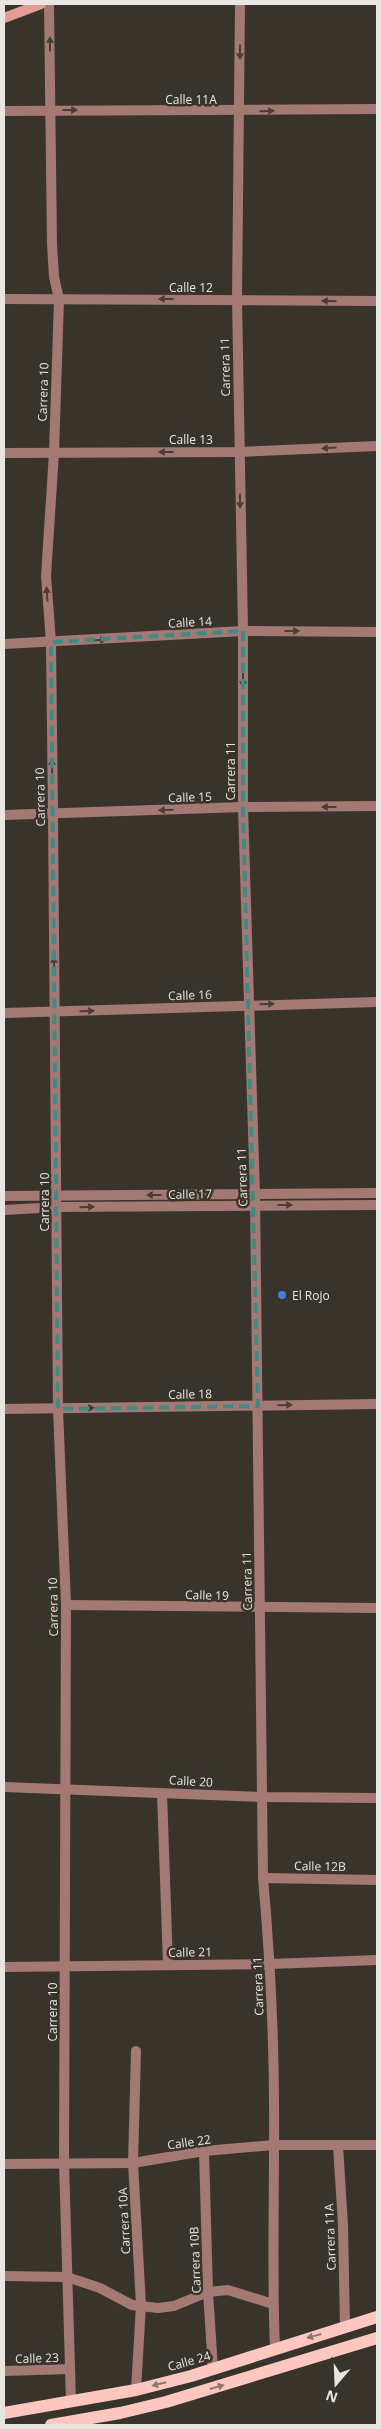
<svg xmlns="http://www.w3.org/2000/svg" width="381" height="2429" viewBox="0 0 381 2429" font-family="'Open Sans',sans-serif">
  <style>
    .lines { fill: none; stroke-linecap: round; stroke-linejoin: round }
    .minor { stroke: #a57973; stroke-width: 10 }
    .secondary { stroke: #e59e96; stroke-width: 10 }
    .primary { stroke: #fec7c0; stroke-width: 12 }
    .oneway { fill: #483e37 }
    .oneway2 { fill: #91766f }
    .marked { fill: none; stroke: #3b8c85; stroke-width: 4; stroke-dasharray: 10 6; stroke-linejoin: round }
    .shop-dot { fill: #3f7fe0; stroke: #38342c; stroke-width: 2 }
    .labels { text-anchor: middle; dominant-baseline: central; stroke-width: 5; stroke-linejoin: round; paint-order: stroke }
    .street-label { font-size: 12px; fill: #e9e6e1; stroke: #38342c }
    .poi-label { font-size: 12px; fill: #e9e6e1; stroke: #38342c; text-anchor: start }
  </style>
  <rect width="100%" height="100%" fill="#38342c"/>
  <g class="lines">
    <g class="minor">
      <polyline points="49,4 52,244 54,277 59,299 54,453 46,576 51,642 53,815 58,1409 66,1605 64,2162 71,2402"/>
      <path d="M 240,4 L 237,299 L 243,631 L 243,807 L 255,1195 L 263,1878 C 271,1967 275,2057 274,2147 C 274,2214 272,2281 275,2348"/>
      <polyline points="4,111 377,109"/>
      <polyline points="4,299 377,301"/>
      <polyline points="4,453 239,452 377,446"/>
      <polyline points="4,644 243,631 377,632"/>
      <polyline points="4,815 243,807 377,806"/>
      <polyline points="4,1013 377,1002"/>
      <polyline points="4,1196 377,1193"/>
      <polyline points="4,1210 57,1207 377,1205"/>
      <polyline points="4,1409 377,1404"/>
      <polyline points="66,1605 377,1608"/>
      <polyline points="4,1787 262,1797 377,1798"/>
      <polyline points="162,1793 168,1965"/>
      <polyline points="263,1878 377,1880"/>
      <polyline points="4,1967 271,1964 377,1960"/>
      <polyline points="136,2051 133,2163 141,2305 136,2390"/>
      <polyline points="338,2146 343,2225 345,2327"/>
      <polyline points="204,2151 208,2292 213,2369"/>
      <polyline points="4,2164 133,2163 204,2151 274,2145 377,2145"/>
      <polyline points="4,2276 67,2277 100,2288 132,2305 158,2308 174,2306 208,2292 228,2290 273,2304"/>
      <polyline points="4,2371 70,2369"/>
    </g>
    <polyline class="secondary" points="4,18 41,4"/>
    <g class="primary">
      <polyline points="4,2413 136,2390 191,2376 377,2317"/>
      <polyline points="51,2425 120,2413 166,2402 377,2338"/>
    </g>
  </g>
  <defs><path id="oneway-solid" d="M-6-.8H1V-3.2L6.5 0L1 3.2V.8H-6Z" transform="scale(1.25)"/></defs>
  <g class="oneway">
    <use href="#oneway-solid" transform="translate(50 44) rotate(-90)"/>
    <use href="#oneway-solid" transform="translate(240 52) rotate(90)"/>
    <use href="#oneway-solid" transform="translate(70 110)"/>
    <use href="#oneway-solid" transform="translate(267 111) rotate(-1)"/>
    <use href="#oneway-solid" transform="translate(166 299) rotate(180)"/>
    <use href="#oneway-solid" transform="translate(329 301) rotate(-179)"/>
    <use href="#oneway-solid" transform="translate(329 448) rotate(177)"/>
    <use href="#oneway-solid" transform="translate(166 452) rotate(180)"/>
    <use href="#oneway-solid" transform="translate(240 501) rotate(89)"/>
    <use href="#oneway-solid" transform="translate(47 594) rotate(-94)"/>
    <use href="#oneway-solid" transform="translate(292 631)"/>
    <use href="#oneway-solid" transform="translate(99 640) rotate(-3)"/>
    <use href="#oneway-solid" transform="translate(243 680) rotate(90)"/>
    <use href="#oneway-solid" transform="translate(52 766) rotate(-91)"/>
    <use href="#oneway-solid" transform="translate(329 807) rotate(180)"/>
    <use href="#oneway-solid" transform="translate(166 810) rotate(178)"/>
    <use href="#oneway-solid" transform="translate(54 964) rotate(-90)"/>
    <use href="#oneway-solid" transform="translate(267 1004) rotate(-1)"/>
    <use href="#oneway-solid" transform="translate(87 1011) rotate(-2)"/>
    <use href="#oneway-solid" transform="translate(154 1195) rotate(-180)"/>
    <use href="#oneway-solid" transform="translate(285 1205)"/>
    <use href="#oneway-solid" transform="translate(87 1207) rotate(-1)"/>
    <use href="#oneway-solid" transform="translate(285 1405) rotate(-1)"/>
    <use href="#oneway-solid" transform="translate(87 1408) rotate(-1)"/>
  </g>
  <g class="oneway2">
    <use href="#oneway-solid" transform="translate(314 2336) rotate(164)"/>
    <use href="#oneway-solid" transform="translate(159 2384) rotate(166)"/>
    <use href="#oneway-solid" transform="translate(217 2387) rotate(-16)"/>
  </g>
  <path class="marked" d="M 243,631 L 243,807 L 258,1406 L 58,1409 L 51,642 Z"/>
  <circle class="shop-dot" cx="282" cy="1295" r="5"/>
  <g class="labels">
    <g class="street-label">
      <text x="191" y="99">Calle 11A</text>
      <text x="191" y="287">Calle 12</text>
      <text transform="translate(225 367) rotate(-91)">Carrera 11</text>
      <text transform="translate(43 392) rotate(-88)">Carrera 10</text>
      <text x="191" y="439">Calle 13</text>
      <text transform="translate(190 622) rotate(-3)">Calle 14</text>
      <text transform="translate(230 771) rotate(-90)">Carrera 11</text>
      <text transform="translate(40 797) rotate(-91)">Carrera 10</text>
      <text transform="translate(190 797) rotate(-2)">Calle 15</text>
      <text transform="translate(190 995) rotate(-2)">Calle 16</text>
      <text transform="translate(242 1177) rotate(-92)">Carrera 11</text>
      <text transform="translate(190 1194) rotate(-1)">Calle 17</text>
      <text transform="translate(44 1202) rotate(-90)">Carrera 10</text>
      <text transform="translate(190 1394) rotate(-1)">Calle 18</text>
      <text transform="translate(247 1581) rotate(-91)">Carrera 11</text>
      <text transform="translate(207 1595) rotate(1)">Calle 19</text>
      <text transform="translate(53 1607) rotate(-91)">Carrera 10</text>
      <text transform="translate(191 1781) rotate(3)">Calle 20</text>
      <text transform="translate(320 1866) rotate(1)">Calle 12B</text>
      <text transform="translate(190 1952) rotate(-1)">Calle 21</text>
      <text transform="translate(258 1986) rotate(-92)">Carrera 11</text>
      <text transform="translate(52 2012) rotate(-90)">Carrera 10</text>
      <text transform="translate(189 2142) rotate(-8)">Calle 22</text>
      <text transform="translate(124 2221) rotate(-93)">Carrera 10A</text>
      <text transform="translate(330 2237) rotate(-92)">Carrera 11A</text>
      <text transform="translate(195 2260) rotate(-92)">Carrera 10B</text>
      <text transform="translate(37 2358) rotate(-2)">Calle 23</text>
      <text transform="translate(189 2361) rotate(-16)">Calle 24</text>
    </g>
    <g class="poi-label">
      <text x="292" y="1295">El Rojo</text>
    </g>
  </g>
  <rect width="381" height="2429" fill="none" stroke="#e9e6e1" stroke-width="10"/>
  <g transform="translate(336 2384) rotate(199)" stroke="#38342c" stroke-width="4" paint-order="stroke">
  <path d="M0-4L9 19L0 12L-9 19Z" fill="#e9e6e1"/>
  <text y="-8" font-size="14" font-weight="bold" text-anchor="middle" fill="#e9e6e1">N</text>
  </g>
</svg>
